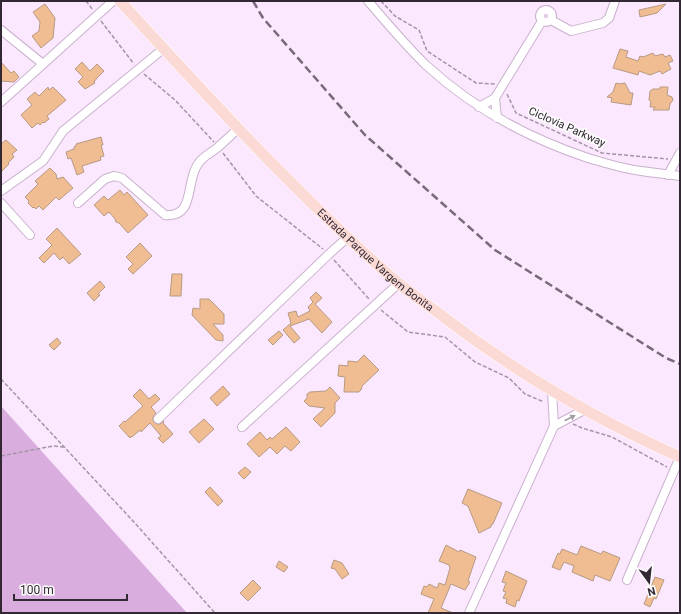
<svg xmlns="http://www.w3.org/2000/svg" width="681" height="614" viewBox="0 0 681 614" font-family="Roboto,sans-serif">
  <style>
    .forest { fill: #d9aedf }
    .building { fill: #f0bc92; stroke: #b79a83 }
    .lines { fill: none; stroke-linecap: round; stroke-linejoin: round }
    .minor-casing { stroke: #c9b1cd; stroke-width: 10 }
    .major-casing { stroke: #fff; stroke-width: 12 }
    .path { stroke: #a495a6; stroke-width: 1.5; stroke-dasharray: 4 2; stroke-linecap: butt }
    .minor { stroke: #fff; stroke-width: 8 }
    .major { stroke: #fbdad6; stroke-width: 11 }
    .rail { stroke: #786a79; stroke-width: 2.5; stroke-dasharray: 8 4; stroke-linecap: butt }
    .oneway { fill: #a39ea3 }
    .labels { text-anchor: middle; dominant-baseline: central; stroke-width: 3.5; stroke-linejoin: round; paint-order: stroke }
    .street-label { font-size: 11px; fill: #322833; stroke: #fcfcfc }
  </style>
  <rect width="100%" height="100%" fill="#fbe7fe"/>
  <polygon class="forest" points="1,406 187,613 1,613"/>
  <g class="building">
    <polygon points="45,4 55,18 53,38 41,48 32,36 39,31 40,22 33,12"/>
    <polygon points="666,4 657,13 640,17 639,10"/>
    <polygon points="620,49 628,51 626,57 638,61 640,56 643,57 653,53 655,56 663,54 665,57 670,55 673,61 668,63 671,69 662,74 660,71 650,75 639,71 638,75 613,68"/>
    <polygon points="1,62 11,73 14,71 19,77 14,82 1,81"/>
    <polygon points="82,62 90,71 97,64 104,71 97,78 94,82 95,83 85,89 78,82 83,77 75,69"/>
    <polygon points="616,83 619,84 625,83 630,93 633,93 631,105 611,102 612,98 607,97 613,92"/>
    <polygon points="48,87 49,90 53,87 66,100 47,116 49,119 44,123 43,122 40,125 38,123 32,128 21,115 32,105 27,99 35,92 39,96"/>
    <polygon points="660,87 668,87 667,95 672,97 673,100 670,104 669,110 653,110 655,107 650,107 651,102 649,100 650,91 653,89 660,89"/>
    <polygon points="101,137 103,145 101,145 104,156 100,157 101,160 82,166 84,172 77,175 71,158 68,159 66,152 74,149 74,147 76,146 76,144"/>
    <polygon points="6,140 17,150 12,154 14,157 8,163 9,164 1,172 1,144"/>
    <polygon points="50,168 56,174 57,179 63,177 73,188 59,200 56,197 43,210 39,206 36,209 34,207 33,208 28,203 29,201 25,197 38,184 35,181"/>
    <polygon points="120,190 124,195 127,192 148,215 128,233 119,223 116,222 115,219 109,212 104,216 94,205 104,196 108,200"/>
    <polygon points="57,228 81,254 69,264 63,257 60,260 54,253 44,263 39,258 52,245 46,239"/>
    <polygon points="140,243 152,256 133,274 128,269 133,264 126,257"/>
    <polygon points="172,274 182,274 181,296 170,296"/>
    <polygon points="100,281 105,287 98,294 100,295 94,301 87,293"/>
    <polygon points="316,292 322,298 315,304 332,322 322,333 309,319 290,326 300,338 294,343 283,330 291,323 288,313 296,311 298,317 310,311 308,307 313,302 310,298"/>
    <polygon points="200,299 209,299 224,314 224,324 213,324 223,335 223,341 216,340 192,315 193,308 200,309"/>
    <polygon points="279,331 283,335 273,345 268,340"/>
    <polygon points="57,338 61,343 54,350 49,345"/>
    <polygon points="364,355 379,370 362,386 361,390 359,392 344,392 345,377 338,376 339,365 348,366 348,361 357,362"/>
    <polygon points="223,386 230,394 217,406 210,398"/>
    <polygon points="330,387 340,398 335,403 335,413 321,427 313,419 325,408 309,406 304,401 307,398 307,394 310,392 326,391"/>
    <polygon points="140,389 149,399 155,394 160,399 151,407 156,413 153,417 153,421 157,424 160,424 164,421 163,423 173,434 163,443 158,438 161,436 150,423 141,432 140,430 132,437 131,436 130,438 119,426 124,421 125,422 143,406 133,396"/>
    <polygon points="204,419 214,429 199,443 189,432"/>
    <polygon points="286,427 300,442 291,451 285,446 277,454 270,447 259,457 247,444 260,432 267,440 270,437 272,439"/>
    <polygon points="245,467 251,472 244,479 238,473"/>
    <polygon points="210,487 223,501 218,506 205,492"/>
    <polygon points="468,489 502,503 493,524 491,525 491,527 479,533 468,506 462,503"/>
    <polygon points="446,545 459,552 460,550 476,557 468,581 470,582 465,590 451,584 441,608 453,613 428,613 434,599 421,594 424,586 427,587 429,584 437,588 439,583 445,585 450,568 449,565 439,561"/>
    <polygon points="581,546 601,554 603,551 620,558 610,581 595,575 593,581 572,572 574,566 564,562 560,570 552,567 558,553 560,554 562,549 577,555"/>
    <polygon points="334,560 342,563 349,574 342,579 335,569 331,568"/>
    <polygon points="279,561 288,567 284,572 276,567"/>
    <polygon points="506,571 527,581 519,601 517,600 515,607 506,603 507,599 503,598 506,592 503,591 506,583 502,582"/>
    <polygon points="655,577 664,580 656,599 654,598 650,607 644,604"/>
    <polygon points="253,580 261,588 248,601 240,593"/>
  </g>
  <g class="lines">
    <g class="minor-casing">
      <g id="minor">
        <path d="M 368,1 C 387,23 406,46 427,66 C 474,109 528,138 588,158 C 605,163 623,169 641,171 C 654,173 667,174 680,176"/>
        <circle cx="546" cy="16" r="6"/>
        <polyline points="551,20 571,31 603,23 609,18 615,1"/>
        <polyline points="1,30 43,64"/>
        <polyline points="495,98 497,118"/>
        <polyline points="1,102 113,1"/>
        <polyline points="479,107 495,98 542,21"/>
        <polyline points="668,175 680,153"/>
        <polyline points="1,191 43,161 63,131 163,49"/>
        <polyline points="1,203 30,235"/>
        <path d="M 78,203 L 105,179 L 114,176 L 122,178 L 165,215 C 196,218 185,181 198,164 C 202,157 211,153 217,148 C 224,142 231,135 238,129"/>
        <polyline points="158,419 329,254 348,237"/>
        <polyline points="554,426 586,409"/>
        <polyline points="242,427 399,283"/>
        <polyline points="627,580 680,457"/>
        <polyline points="469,613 554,426 552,391"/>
      </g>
    </g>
    <g class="major-casing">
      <g id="major">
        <path id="s1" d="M 120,1 C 209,98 298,196 397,282 C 411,294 427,304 441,315 C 515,372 595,419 680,457"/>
      </g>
    </g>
    <g class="path">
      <polyline points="86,1 93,10"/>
      <polyline points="381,1 395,16 419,30 427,51 476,83 495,84"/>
      <polyline points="101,21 134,64"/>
      <polyline points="144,74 175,100 214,142"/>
      <polyline points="507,94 516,113 602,153 668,159"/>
      <polyline points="223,153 256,196 323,249"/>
      <polyline points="334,260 369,299"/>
      <polyline points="381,310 408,332 445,337 475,362 509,378 525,394 544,402"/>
      <polyline points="1,379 133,521 215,613"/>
      <polyline points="573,424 582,428 612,437 667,467"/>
      <polyline points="1,456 53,446 64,447"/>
    </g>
    <use href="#minor" class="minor"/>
    <use href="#major" class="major"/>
    <polyline class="rail" points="253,1 263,18 365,135 495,250 666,358 680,364"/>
  </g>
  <defs><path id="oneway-solid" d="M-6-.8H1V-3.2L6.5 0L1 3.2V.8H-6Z"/></defs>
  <use class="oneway" href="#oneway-solid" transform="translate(570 418) rotate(-27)"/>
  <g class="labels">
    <g class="street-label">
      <text transform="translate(567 127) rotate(24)">Ciclovia Parkway</text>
      <text stroke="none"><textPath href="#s1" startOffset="364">Estrada Parque Vargem Bonita</textPath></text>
    </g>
  </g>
  <rect width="681" height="614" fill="none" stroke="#322833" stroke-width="4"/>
  <g transform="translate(649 582) rotate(165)" stroke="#fcfcfc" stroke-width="3" paint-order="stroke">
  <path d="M0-3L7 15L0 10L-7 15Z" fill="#322833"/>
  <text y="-6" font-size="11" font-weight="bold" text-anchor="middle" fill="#322833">N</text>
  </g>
  <path d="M14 594v6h113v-6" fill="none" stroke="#322833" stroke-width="2"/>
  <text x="20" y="594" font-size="12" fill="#322833" stroke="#fcfcfc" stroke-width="3" paint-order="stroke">100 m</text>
</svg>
